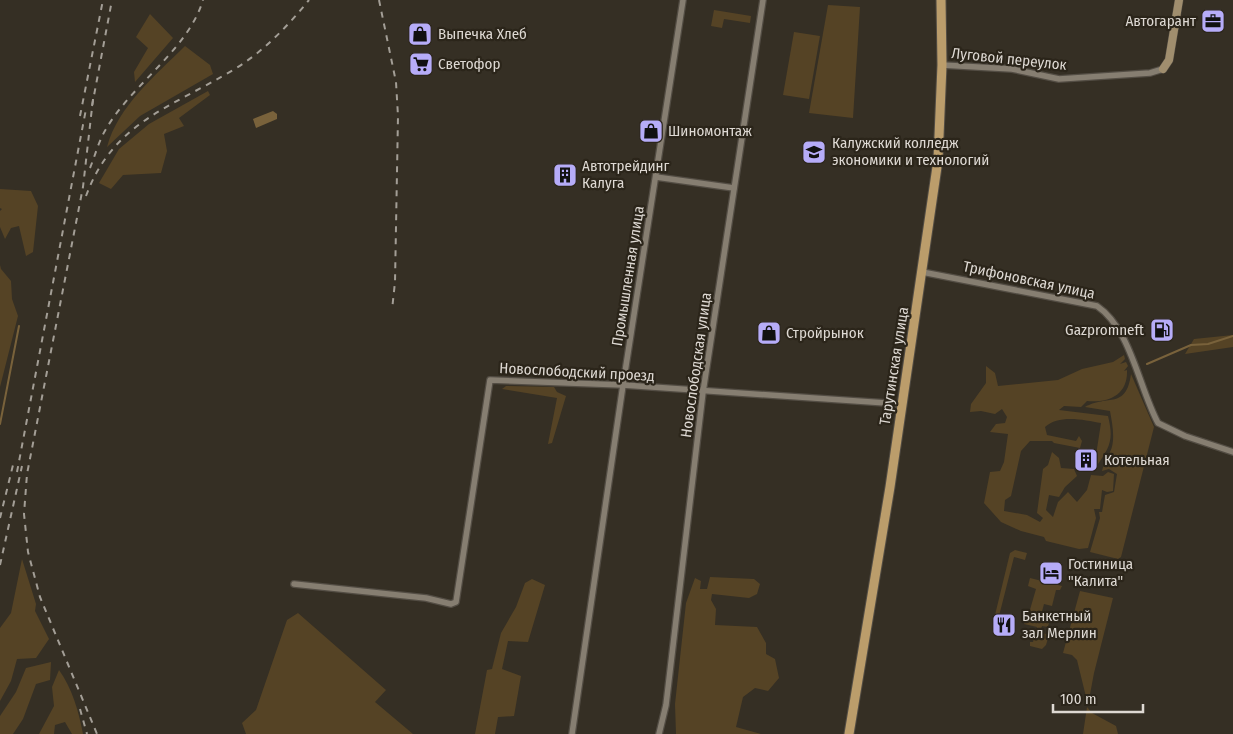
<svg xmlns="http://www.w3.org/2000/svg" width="1233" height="734" viewBox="0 0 1233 734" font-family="'Fira Sans Condensed',sans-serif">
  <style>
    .green { fill: #554325 }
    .water { fill: #79623b }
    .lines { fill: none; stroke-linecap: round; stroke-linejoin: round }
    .stream { stroke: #79623b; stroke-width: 2 }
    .street-casing { stroke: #534d44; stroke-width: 8 }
    .secondary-casing { stroke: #534d44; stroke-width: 9 }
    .primary-casing { stroke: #534d44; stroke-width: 11 }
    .street { stroke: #867e71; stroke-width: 5.5 }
    .secondary { stroke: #a08e6e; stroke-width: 8 }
    .primary { stroke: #bb9d6b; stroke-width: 9 }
    .rail { stroke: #a39e96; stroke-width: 2; stroke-dasharray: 6 6; stroke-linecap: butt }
    .labels { text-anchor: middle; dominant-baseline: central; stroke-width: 4.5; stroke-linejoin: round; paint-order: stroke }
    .poi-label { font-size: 15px; fill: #ded9d3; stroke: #2b251a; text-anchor: start }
    .street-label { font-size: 15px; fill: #ded9d3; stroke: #2b251a }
  </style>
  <rect width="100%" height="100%" fill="#352f24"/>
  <g class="green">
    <polygon points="828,5 860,7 853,118 809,113"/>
    <polygon points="714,10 751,16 750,23 724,19 722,28 711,26"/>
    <polygon points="150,14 173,38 135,82 134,72 148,48 136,37"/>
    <polygon points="794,32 820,36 809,99 783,95"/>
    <path d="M 185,46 L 210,65 L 213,74 L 140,116 L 107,147 C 118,106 156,75 185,46 Z"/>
    <polygon points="208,91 210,95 179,118 184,126 164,134 167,151 161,173 123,175 111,189 99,183 119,149 149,124"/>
    <polygon points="0,189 31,191 38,206 33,252 26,256 19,226 11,228 5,239 0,227 0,211 2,209 0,208"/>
    <polygon points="0,265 1,269 11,281 12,299 18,316 0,387"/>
    <polygon points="1233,335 1233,347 1185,354 1194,339"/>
    <path d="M 1124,355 L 1125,359 L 1120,364 L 1126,362 L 1128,366 L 1124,371 L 1127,370 C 1128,394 1110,403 1087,401 L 1081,407 L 1064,406 L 1059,410 L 1108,416 C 1114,440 1110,447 1096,467 L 1090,462 L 1096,455 L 1101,423 C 1084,420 1059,414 1045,427 L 1047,435 L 1076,441 L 1079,436 L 1082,441 L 1080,448 L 1054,443 L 1052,441 L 1030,441 L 1021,451 L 1011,496 L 1005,500 L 1004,511 L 1027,515 L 1040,522 L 1043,518 L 1037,513 L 1043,469 L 1048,465 L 1052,452 L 1059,458 L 1061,468 L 1074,469 L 1077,476 L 1065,487 L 1059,497 L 1049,495 L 1046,510 L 1053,517 L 1058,502 L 1068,492 L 1077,502 L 1087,490 L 1091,475 L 1103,476 L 1108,472 L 1114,474 L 1113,491 L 1107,492 L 1102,490 L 1100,509 L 1094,509 L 1096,518 L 1088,548 L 1079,549 L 1046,541 L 1044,537 L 1021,531 L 1001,522 L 984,503 L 990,472 L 1000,471 L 1004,462 L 1008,434 L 990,432 L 996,424 L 1005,423 L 1007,417 L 1002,409 L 995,414 L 981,411 L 970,412 L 971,404 L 986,383 L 986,366 L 995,373 L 998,386 L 1058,380 L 1082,369 L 1113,362 Z"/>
    <path d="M 1131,374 L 1154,427 L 1121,557 L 1118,559 L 1090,552 L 1100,518 L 1099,512 L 1102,512 L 1105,495 L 1114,492 L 1117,474 L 1109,469 L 1102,471 C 1104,463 1107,459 1110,452 C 1116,440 1112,423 1110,411 L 1085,407 C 1108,394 1126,410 1131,374 Z"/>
    <polygon points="506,386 554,387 557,392 566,396 552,443 548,444 557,398 502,389"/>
    <polygon points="1015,550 1027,553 1025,560 1014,557 999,616 995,615 1010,553"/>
    <polygon points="22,559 36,604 35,611 49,639 36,658 17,659 11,681 0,701 0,628 11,613"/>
    <polygon points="710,577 754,579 760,584 757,594 749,598 712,594 711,600 716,609 715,625 757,627 766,643 766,654 775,659 779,678 768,691 755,688 743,697 736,727 761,734 676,734 675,704 686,603 695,578 701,581 700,589 707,589"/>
    <polygon points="1030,578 1062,586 1060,590 1056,590 1052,606 1044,604 1040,619 1049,622 1048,627 1042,626 1040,632 1049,635 1046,645 1042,649 1030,646 1030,642 1033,642 1037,627 1024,624 1025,620 1027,620 1036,589 1028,586"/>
    <polygon points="532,579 545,585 528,642 508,641 502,669 521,676 514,716 498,717 495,734 475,734 487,670 492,669 501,633 516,607 525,583"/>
    <polygon points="1080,591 1113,598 1094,673 1088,705 1077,660 1072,655 1063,653"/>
    <polygon points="298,613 386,690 375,702 413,734 246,734 242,723 256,710 287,620"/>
    <polygon points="51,662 50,680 36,684 23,719 13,734 0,734 0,716 16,692 26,668"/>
    <path d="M 59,670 C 72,688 79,712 83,734 L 72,734 L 65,722 L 55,725 L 54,734 L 39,734 L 54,706 L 52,687 Z"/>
    <polygon points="1087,707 1092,713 1116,726 1118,734 1083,734"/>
  </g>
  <polygon class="water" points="273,111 277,114 277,119 256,128 253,119"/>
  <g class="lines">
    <g class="stream">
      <polyline points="1147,364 1191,345 1208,344 1233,336"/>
      <polyline points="0,424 19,326"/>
    </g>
    <g class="street-casing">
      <g id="street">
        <polyline points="942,65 1012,69 1059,79 1150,73 1163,69"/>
        <polyline points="656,177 734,188"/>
        <path d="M 922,272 L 1097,306 C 1131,329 1139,388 1158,423 L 1185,436 L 1233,452"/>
        <polyline points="294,584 426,598 451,604 456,602 490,380 623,385 901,404"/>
        <polyline points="572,734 623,385 683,0"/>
        <polyline points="659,734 666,705 703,392 763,0"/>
      </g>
    </g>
    <g class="secondary-casing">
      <polyline id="secondary" points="1163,69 1169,60 1179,0"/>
    </g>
    <g class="primary-casing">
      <polyline id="primary" points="849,734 890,487 938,160 942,65 941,0"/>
    </g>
    <use href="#street" class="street"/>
    <use href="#secondary" class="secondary"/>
    <use href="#primary" class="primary"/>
    <g class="rail">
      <polyline points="379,0 396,82 398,116 395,282 392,310"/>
      <polyline points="93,99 83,187 27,474 24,514 28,552 40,597 97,734"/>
      <polyline points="92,106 112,0"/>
      <polyline points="80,116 103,0"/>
      <path d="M 90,168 C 95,156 99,140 106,129 C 132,84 188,50 203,0"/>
      <path d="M 86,196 C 113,122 172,107 233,70 C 263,52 287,27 309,0"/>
      <polyline points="17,472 86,109"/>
      <polyline points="0,518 13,465"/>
      <polyline points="0,565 22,466"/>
      <polyline points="80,709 87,734"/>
    </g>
  </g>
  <defs>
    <g id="office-square" transform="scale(1.25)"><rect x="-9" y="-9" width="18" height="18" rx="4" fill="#b6acf8" stroke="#2b251a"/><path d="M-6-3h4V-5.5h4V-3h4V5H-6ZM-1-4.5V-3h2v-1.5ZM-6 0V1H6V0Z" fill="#111"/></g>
    <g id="shop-square" transform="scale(1.25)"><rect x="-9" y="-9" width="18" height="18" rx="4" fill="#b6acf8" stroke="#2b251a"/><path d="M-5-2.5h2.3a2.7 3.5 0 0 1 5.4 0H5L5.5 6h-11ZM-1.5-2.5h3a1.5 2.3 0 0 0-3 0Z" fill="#111"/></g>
    <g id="supermarket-square" transform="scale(1.25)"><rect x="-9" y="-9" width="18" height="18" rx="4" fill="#b6acf8" stroke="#2b251a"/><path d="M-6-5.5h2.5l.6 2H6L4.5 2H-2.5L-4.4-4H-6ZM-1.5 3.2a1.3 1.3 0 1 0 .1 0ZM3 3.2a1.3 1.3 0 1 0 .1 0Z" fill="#111"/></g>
    <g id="university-square" transform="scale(1.25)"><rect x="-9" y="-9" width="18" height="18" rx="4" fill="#b6acf8" stroke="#2b251a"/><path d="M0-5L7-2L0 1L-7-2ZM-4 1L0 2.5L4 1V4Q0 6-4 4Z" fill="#111"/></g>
    <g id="building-square" transform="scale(1.25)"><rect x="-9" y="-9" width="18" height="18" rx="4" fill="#b6acf8" stroke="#2b251a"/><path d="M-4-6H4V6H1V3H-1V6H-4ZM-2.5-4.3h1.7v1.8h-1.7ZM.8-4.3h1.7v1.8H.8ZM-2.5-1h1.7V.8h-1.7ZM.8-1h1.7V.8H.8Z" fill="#111"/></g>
    <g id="fuel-square" transform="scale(1.25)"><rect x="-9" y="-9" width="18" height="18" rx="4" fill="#b6acf8" stroke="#2b251a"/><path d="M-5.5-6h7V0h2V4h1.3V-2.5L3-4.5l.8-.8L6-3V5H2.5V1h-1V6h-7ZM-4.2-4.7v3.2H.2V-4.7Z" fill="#111"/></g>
    <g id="hotel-square" transform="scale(1.25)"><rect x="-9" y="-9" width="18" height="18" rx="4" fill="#b6acf8" stroke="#2b251a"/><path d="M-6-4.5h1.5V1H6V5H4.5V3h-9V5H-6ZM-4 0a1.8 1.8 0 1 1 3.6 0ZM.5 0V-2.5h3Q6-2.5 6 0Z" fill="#111"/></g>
    <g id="restaurant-square" transform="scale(1.25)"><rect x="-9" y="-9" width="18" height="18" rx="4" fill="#b6acf8" stroke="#2b251a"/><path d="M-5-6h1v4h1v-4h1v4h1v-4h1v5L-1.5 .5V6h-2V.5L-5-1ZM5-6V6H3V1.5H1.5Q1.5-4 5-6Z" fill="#111"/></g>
  </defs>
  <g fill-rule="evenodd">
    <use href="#office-square" x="1213" y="21"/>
    <use href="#shop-square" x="420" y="34"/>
    <use href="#supermarket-square" x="421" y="64"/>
    <use href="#shop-square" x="651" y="131"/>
    <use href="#university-square" x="814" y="152"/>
    <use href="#building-square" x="565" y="175"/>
    <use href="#fuel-square" x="1162" y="330"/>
    <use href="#shop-square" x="769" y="333"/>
    <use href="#building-square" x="1086" y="460"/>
    <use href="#hotel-square" x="1051" y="573"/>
    <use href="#restaurant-square" x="1004" y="625"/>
  </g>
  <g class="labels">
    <g class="poi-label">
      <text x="1196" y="21" text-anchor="end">Автогарант</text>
      <text x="438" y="34">Выпечка Хлеб</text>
      <text x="438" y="64">Светофор</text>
      <text x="668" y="131">Шиномонтаж</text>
      <text x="832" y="143">Калужский колледж<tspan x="832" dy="17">экономики и технологий</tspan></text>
      <text x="582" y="166">Автотрейдинг<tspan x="582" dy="17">Калуга</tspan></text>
      <text x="1144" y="330" text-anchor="end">Gazpromneft</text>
      <text x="786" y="333">Стройрынок</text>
      <text x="1104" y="460">Котельная</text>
      <text x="1068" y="564">Гостиница<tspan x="1068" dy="17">"Калита"</tspan></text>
      <text x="1022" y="616">Банкетный<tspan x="1022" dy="17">зал Мерлин</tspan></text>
    </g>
    <g class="street-label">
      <text transform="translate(1009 59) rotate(6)">Луговой переулок</text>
      <text transform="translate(628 276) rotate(-81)">Промышленная улица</text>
      <text transform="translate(1029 280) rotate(12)">Трифоновская улица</text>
      <text transform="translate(696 365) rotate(-82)">Новослободская улица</text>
      <text transform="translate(894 366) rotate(-81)">Тарутинская улица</text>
      <text transform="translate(577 372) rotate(3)">Новослободский проезд</text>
    </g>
  </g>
  <path d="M1053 704v8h90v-8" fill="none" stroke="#ded9d3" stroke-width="2.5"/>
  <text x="1060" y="704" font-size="15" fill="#ded9d3" stroke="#2b251a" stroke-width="4" paint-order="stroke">100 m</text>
</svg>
